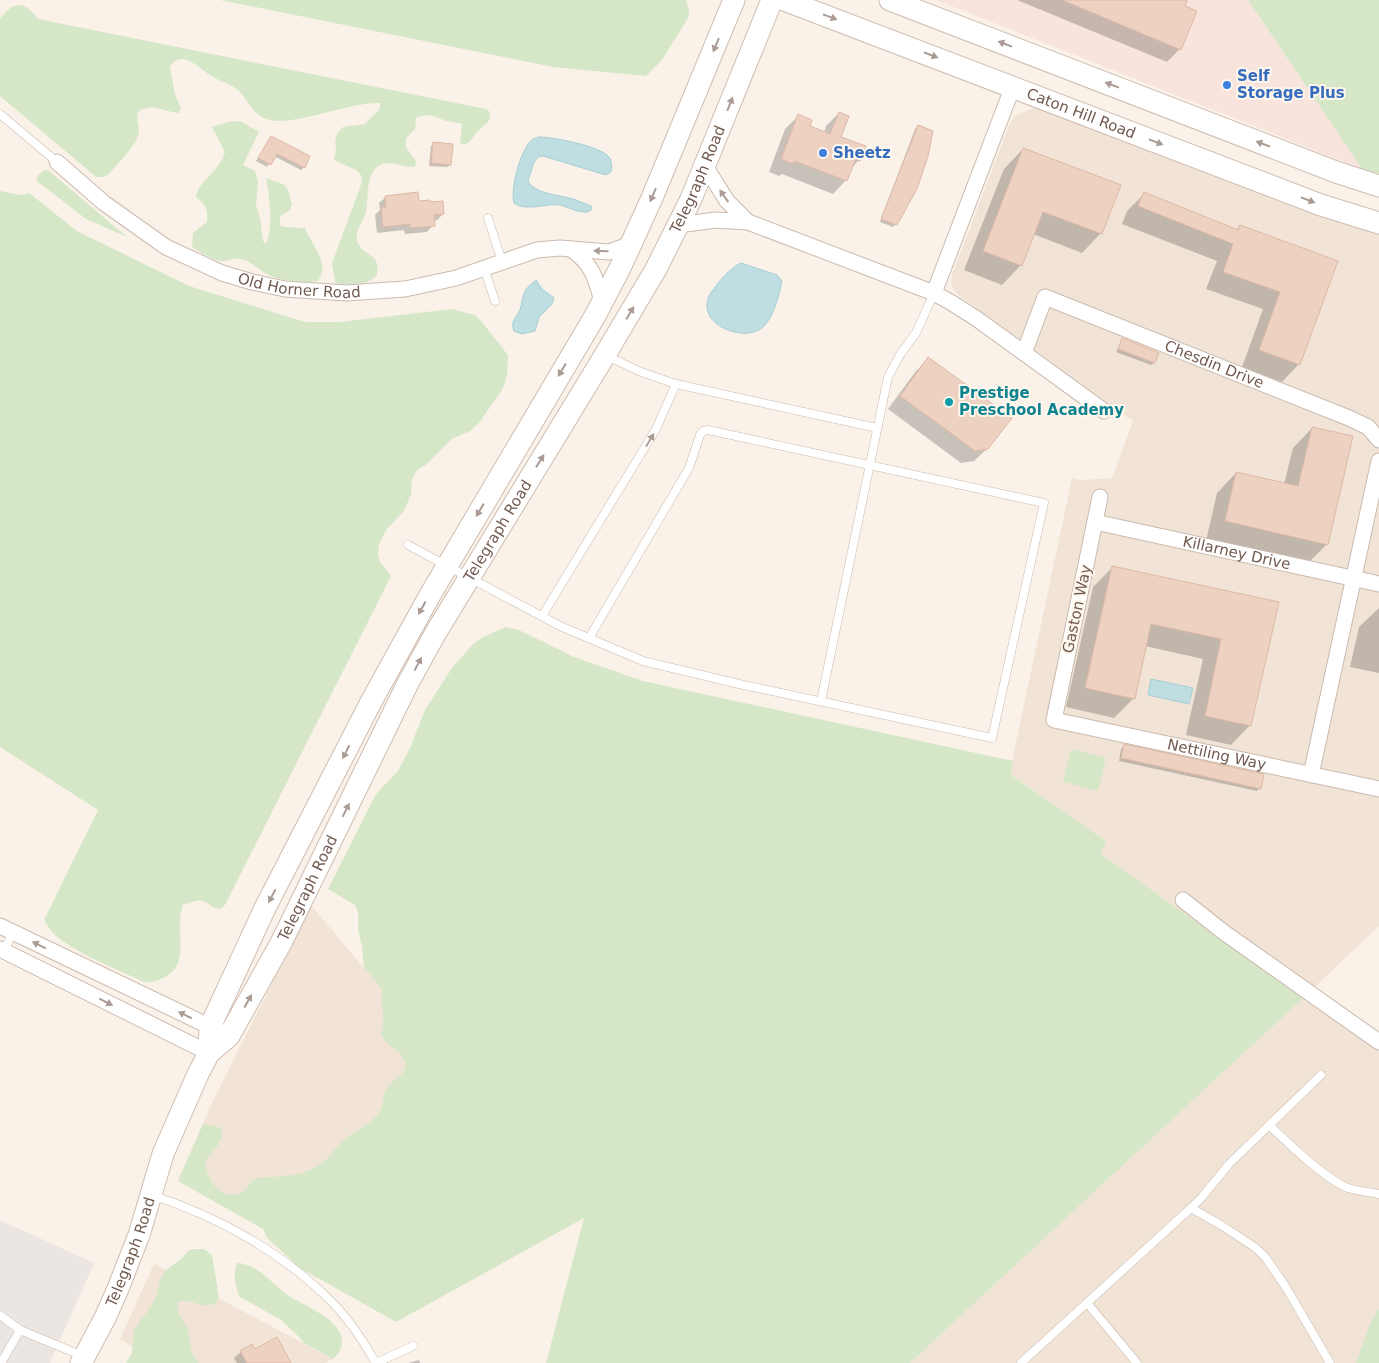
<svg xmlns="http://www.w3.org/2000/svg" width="1379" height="1363" viewBox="0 0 1379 1363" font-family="'DejaVu Sans',sans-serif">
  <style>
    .residential { fill: #f1e4d7 }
    .commercial { fill: #f9e4dd }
    .industrial { fill: #ebe6e1 }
    .green { fill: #d6e7c8 }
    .water { fill: #bedee2; stroke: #a6ced3 }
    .shadow { fill: #0003 }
    .building { fill: #edd2c2; stroke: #deb8a4 }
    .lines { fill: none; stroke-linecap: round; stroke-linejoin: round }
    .lane-casing { stroke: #cbbaaf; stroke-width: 9 }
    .street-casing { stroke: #cbbaaf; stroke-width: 17 }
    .secondary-casing { stroke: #d0bcb0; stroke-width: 23 }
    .lane { stroke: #fff; stroke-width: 8 }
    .street { stroke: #fff; stroke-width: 15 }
    .secondary { stroke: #fff; stroke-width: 21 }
    .oneway { fill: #aa9c95 }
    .shop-dot { fill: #3f7fe0; stroke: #fdf7ee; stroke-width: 2 }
    .culture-dot { fill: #0f9aa8; stroke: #fdf7ee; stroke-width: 2 }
    .labels { text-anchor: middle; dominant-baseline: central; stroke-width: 4; stroke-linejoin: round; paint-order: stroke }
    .shop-label { font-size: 15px; font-weight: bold; fill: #366cbe; stroke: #fdf7ee; text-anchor: start }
    .street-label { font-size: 15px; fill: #725a4f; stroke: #fdf7ee }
    .culture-label { font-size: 15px; font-weight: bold; fill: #0d838f; stroke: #fdf7ee; text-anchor: start }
  </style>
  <rect width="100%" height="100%" fill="#faf2e8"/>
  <g class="residential">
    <polygon points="1034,108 1041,108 1315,212 1379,234 1379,926 1303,998 1379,1052 1379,1363 910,1363 1302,998 1100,854 1106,841 1011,775 1014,752 1072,478 1081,480 1112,478 1133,421 957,294 951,285 952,275 1008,128 1015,116"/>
    <polygon points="311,905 364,968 460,1077 313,1256 178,1181 212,1103"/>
    <polygon points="154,1264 333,1359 325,1363 159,1363 120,1339"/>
  </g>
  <polygon class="commercial" points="936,0 1248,0 1362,169"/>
  <polygon class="industrial" points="0,1220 94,1263 50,1363 0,1363"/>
  <g class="green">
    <polygon points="220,0 686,0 689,10 688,18 662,60 646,76 553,67"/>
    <polygon points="1248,0 1379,0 1379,174 1362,169"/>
    <path d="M 18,5 C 29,6 31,11 38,19 L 486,109 L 489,111 C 493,122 484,124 478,131 C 471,138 471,146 460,144 L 462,124 C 455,122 447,122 441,119 C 431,115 427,113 416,118 L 415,129 L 406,138 L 406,147 L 416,161 L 415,167 C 403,168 388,158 377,167 C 365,178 369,198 366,212 C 364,221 354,232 357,241 C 363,258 381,251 377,275 C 367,286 353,284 338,284 L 335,282 L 332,263 L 362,182 L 361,175 L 356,170 L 334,160 L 336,150 L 335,140 L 338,132 L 343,127 L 365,124 L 379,110 L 381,103 C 348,101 288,130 264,118 C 250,112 247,96 235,88 C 228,83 219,81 211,76 C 199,68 181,48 170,67 L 175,94 L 181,108 L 179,113 C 163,112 153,102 138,112 C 136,119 139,124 139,132 C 138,143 117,165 109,174 L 103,177 L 96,177 L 0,96 L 0,18 L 11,7 Z"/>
    <path d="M 240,121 L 259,132 L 243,165 L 255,171 L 258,182 L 256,206 L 260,217 L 263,241 L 266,244 C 274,228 269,195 266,178 L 285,185 L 288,190 L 292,205 L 289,211 L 280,216 L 280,225 L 284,227 L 305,228 C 311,245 331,262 318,281 C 304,284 278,281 265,273 C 257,269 251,261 242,259 C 235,257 230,261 223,261 C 214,261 199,252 192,247 L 193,233 L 207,222 C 208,209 206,205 196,197 C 199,179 219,173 225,152 L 212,127 L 228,122 Z"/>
    <polygon points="48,170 127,237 86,219 37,181 37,176 43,171"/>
    <path d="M 0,191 L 21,195 L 29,193 L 77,231 L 189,286 L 305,322 L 340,322 L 452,309 L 475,315 L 481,321 L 508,355 L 507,376 L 502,390 L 479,423 L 470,431 L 452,439 L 427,464 L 416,471 L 412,480 L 411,494 L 404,511 L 386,530 L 379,545 L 378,555 L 380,562 L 391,576 L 225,905 L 220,909 C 212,908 211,905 205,902 C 198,898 190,903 183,905 C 173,928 193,965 163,978 C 155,981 153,983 144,982 C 121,971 58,947 47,925 C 45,923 45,920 45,918 L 98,810 L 0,747 Z"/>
    <path d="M 506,627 L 519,630 L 574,657 L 643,681 L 1013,761 L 1011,775 L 1106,841 L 1101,854 L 1303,998 L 910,1363 L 546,1363 L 584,1218 L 396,1322 L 300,1268 L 267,1238 L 263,1229 L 178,1181 L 203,1124 L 219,1127 L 223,1131 C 221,1139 219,1145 213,1152 C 210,1155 207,1157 206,1161 C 205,1166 207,1172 209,1176 C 215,1190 225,1198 240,1193 C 247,1190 249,1181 257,1178 C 282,1175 301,1179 323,1162 C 333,1154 340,1141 350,1135 C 361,1127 373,1123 380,1111 C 385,1104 382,1095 386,1089 C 391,1081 408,1074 405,1062 C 403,1052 386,1046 381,1034 C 387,1019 379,1005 383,990 L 364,968 L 362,946 L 358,929 L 358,912 L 355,905 L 328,889 L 376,794 L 398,771 L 410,748 L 425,710 L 452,668 L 473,644 L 483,637 Z"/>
    <polygon points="1071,749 1106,758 1098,791 1063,782"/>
    <path d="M 196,1249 L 204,1249 L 212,1255 L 219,1298 L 216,1303 C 201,1311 189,1295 177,1303 L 179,1315 L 187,1327 L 192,1353 L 199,1363 L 126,1363 L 132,1353 L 134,1330 L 155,1300 L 160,1280 L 166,1270 L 181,1259 L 189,1250 Z"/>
    <path d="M 237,1263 C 260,1264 274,1287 292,1298 C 312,1309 363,1330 333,1359 L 304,1343 L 296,1334 L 281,1320 L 240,1297 C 235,1288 233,1272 237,1263 Z"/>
    <polygon points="1379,1309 1379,1363 1356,1363 1371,1321"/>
  </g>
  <g class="water">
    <path d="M 539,137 C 553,137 600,146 609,157 C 612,161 612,167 611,172 L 606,175 L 543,156 L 538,157 L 534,162 L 528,181 C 535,195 563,195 576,200 C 581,202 586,204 591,206 L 592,209 C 586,217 569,207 560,205 C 546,203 526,212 514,203 C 510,189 520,154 529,143 C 532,139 535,138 539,137 Z"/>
    <path d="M 741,263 L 777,275 L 782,281 C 779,295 774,317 763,327 C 746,343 699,326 708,299 C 709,294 715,288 718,283 C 725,275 732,267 741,263 Z"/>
    <path d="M 536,280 L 542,289 L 554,298 L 552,304 L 539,317 L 535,331 L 522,334 L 514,331 C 510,321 516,318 520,310 C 522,304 522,298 525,291 C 527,287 533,283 536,280 Z"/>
    <polygon points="1151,679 1193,688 1189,704 1148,695"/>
  </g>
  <g class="shadow">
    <polygon points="1017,0 1182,0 1180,49 1167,62"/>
    <polygon points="839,113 839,138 859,160 851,169 846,180 833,194 782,174 779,176 769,172 785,129 798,116 808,126 824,133 826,126"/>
    <polygon points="918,126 896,224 893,227 880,222 915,129"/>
    <polygon points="271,137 304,167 301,170 274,156 267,167 256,161"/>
    <polygon points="434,143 450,165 447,167 429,166 431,146"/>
    <polygon points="1023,149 1101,233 1082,253 1033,234 1021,265 1002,285 964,270 1004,169"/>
    <polygon points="1144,194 1236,230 1240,226 1337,261 1299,364 1282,382 1242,367 1263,309 1206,289 1217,261 1122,224 1127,211"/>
    <polygon points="386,197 418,202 443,214 437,220 433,221 433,225 427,232 405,234 404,230 377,233 375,215 380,210 379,203"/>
    <polygon points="1123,339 1158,353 1154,363 1151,365 1116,352"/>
    <polygon points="929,358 988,448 974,461 961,463 888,409 916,371"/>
    <polygon points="1312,428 1327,544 1307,564 1206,541 1217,493 1236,473 1284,484 1293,448"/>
    <polygon points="1113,567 1277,603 1250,725 1231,745 1186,735 1203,659 1145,646 1134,698 1114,718 1066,707 1093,587"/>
    <polygon points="1379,608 1379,673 1350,667 1359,627"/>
    <polygon points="1124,746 1260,788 1257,791 1119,761 1121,749"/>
    <polygon points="254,1351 287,1363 237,1363 234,1358 241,1352"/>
    <polygon points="419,1360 420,1363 408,1363"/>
  </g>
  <g class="building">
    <polygon points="1062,0 1187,0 1185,6 1197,11 1181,50"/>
    <polygon points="839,112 849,116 841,137 866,146 860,161 856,159 847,181 794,161 793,164 781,159 798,114 812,120 810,126 830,134"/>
    <polygon points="918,125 933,131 928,156 917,189 897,225 881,219"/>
    <polygon points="271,136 310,156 305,168 277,154 271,165 258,158"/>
    <polygon points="433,142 453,144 451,165 431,163"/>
    <polygon points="1023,148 1121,185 1102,234 1043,212 1022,266 983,251"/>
    <polygon points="418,192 419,201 430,200 431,202 443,201 444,214 434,215 435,226 411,228 410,224 383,227 381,207 386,207 385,196"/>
    <polygon points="1144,192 1238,230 1240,225 1338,261 1300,365 1259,350 1280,292 1223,272 1233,244 1138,206"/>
    <polygon points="1122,338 1159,353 1155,363 1118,349"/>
    <polygon points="928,357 1012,418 988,449 975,451 900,396"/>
    <polygon points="1312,427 1353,436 1328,545 1225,521 1236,472 1298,486"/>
    <polygon points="1112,566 1279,602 1251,726 1205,716 1221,639 1151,624 1135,699 1085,688"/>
    <polygon points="1124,744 1264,774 1261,789 1121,758"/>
    <polygon points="277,1337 291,1363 247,1363 240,1351 252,1344 255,1349"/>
  </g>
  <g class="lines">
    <g class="lane-casing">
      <g id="lane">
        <polyline points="0,114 57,162"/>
        <polyline points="488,218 502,262"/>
        <polyline points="484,268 495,301"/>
        <polyline points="607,356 641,372 676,384 877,428"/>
        <polyline points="408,545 560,626 643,661 739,684 992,738 1044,503 708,430 703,431 700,435 689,468 589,638"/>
        <polyline points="542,616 656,429 676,384"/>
        <polyline points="821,701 888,377 901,353 916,333 934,293"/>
        <polyline points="4,951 13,932"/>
        <path d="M 1269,1125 C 1288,1143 1325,1179 1348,1188 C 1358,1191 1369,1192 1379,1194"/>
        <path d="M 151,1195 C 218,1216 285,1254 334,1304 C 350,1321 364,1342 376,1363 L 413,1346"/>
        <polyline points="1191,1208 1202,1197 1229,1164 1321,1075"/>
        <polyline points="1087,1303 1137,1363"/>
        <polyline points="0,1315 20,1330 83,1356"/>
        <polyline points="1,1363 20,1330"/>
        <polyline points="1021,1363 1191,1208 1221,1225 1256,1248 1266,1258 1287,1289 1330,1363"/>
      </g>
    </g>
    <g class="street-casing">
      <g id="street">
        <path id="s1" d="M 57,162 L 104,203 L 166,247 L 222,273 L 252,282 L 285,289 L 346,293 L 405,289 L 456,278 L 537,250 L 560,248 L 609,252 L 631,244"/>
        <polyline points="705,166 727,201 748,222"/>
        <polyline points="678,225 716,220 748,222 934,293 952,303 977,319 1104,411"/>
        <path d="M 571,249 C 592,264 596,278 602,302"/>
        <polyline points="934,293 1013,86"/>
        <path id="s2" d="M 1024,353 L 1045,297 L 1349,418 L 1368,427 L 1379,440"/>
        <path id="s3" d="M 1100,497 L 1054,720 L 1379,789"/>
        <path id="s4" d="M 1095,522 L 1379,584"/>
        <polyline points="1311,775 1379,461"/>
        <polyline points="1183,900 1222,931 1379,1042"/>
        <polyline points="0,926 219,1031"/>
        <polyline points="0,949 209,1053"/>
      </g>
    </g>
    <g class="secondary-casing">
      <g id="secondary">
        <path id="s5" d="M 784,0 L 1321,205 L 1379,223"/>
        <polyline points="890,0 1336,172 1379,186"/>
        <polyline points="209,1053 210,1027 265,908 372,700 430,595 595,316 620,268 652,198 734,0"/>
        <path id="s6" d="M 81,1363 L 105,1318 L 117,1291 L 139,1235 L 163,1154 L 198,1074 L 209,1053 L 229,1036 L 281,943 L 408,683 L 435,634 L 605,355 L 656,269 L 691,199 L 772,0"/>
      </g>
    </g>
    <use href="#lane" class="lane"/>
    <use href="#street" class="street"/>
    <use href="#secondary" class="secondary"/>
  </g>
  <defs><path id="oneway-solid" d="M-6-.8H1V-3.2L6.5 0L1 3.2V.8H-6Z" transform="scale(1.25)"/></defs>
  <g class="oneway">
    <use href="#oneway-solid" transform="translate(830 17) rotate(20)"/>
    <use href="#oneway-solid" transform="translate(1005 44) rotate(-159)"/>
    <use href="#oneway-solid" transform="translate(716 45) rotate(113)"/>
    <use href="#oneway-solid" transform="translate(931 55) rotate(21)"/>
    <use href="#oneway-solid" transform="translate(1112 85) rotate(-159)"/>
    <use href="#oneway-solid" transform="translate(730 104) rotate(-68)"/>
    <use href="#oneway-solid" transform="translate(1156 142) rotate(21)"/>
    <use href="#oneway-solid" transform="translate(1263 144) rotate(-159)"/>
    <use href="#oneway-solid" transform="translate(653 195) rotate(113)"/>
    <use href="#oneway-solid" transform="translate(724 196) rotate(-125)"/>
    <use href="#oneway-solid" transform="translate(1308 200) rotate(21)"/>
    <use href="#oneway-solid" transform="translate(601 251) rotate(-178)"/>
    <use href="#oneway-solid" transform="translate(630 313) rotate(-59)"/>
    <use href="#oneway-solid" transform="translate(562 370) rotate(121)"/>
    <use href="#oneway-solid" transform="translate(650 440) rotate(-59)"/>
    <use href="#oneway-solid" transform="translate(540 461) rotate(-58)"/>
    <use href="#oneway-solid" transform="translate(480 510) rotate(121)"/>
    <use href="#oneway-solid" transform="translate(422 608) rotate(119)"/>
    <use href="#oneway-solid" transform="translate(418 664) rotate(-62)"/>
    <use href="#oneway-solid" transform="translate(346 752) rotate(117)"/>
    <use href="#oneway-solid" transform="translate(346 810) rotate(-63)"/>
    <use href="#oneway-solid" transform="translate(272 896) rotate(118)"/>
    <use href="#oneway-solid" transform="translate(39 945) rotate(-154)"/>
    <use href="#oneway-solid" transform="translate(248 1001) rotate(-61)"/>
    <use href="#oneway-solid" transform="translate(106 1002) rotate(27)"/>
    <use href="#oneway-solid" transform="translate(185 1015) rotate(-154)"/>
  </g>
  <g class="shop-dot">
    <circle cx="1227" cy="85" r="5"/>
    <circle cx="823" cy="153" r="5"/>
  </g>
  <circle class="culture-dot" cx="949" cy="402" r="5"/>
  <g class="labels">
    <g class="shop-label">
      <text x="1237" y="76">Self<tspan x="1237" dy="17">Storage Plus</tspan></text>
      <text x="833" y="153">Sheetz</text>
    </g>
    <g class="street-label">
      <text stroke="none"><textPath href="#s5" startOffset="318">Caton Hill Road</textPath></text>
      <text stroke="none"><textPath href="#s6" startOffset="1340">Telegraph Road</textPath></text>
      <text stroke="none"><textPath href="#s1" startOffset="279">Old Horner Road</textPath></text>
      <text stroke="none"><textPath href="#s2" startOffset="242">Chesdin Drive</textPath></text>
      <text stroke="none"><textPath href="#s6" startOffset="935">Telegraph Road</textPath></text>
      <text stroke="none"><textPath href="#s4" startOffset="145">Killarney Drive</textPath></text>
      <text transform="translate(1077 609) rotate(-78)">Gaston Way</text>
      <text stroke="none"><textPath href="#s3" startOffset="394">Nettiling Way</textPath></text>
      <text stroke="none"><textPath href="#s6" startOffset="530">Telegraph Road</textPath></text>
      <text stroke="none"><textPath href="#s6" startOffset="122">Telegraph Road</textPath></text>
    </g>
    <g class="culture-label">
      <text x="959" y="393">Prestige<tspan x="959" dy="17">Preschool Academy</tspan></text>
    </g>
  </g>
</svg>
